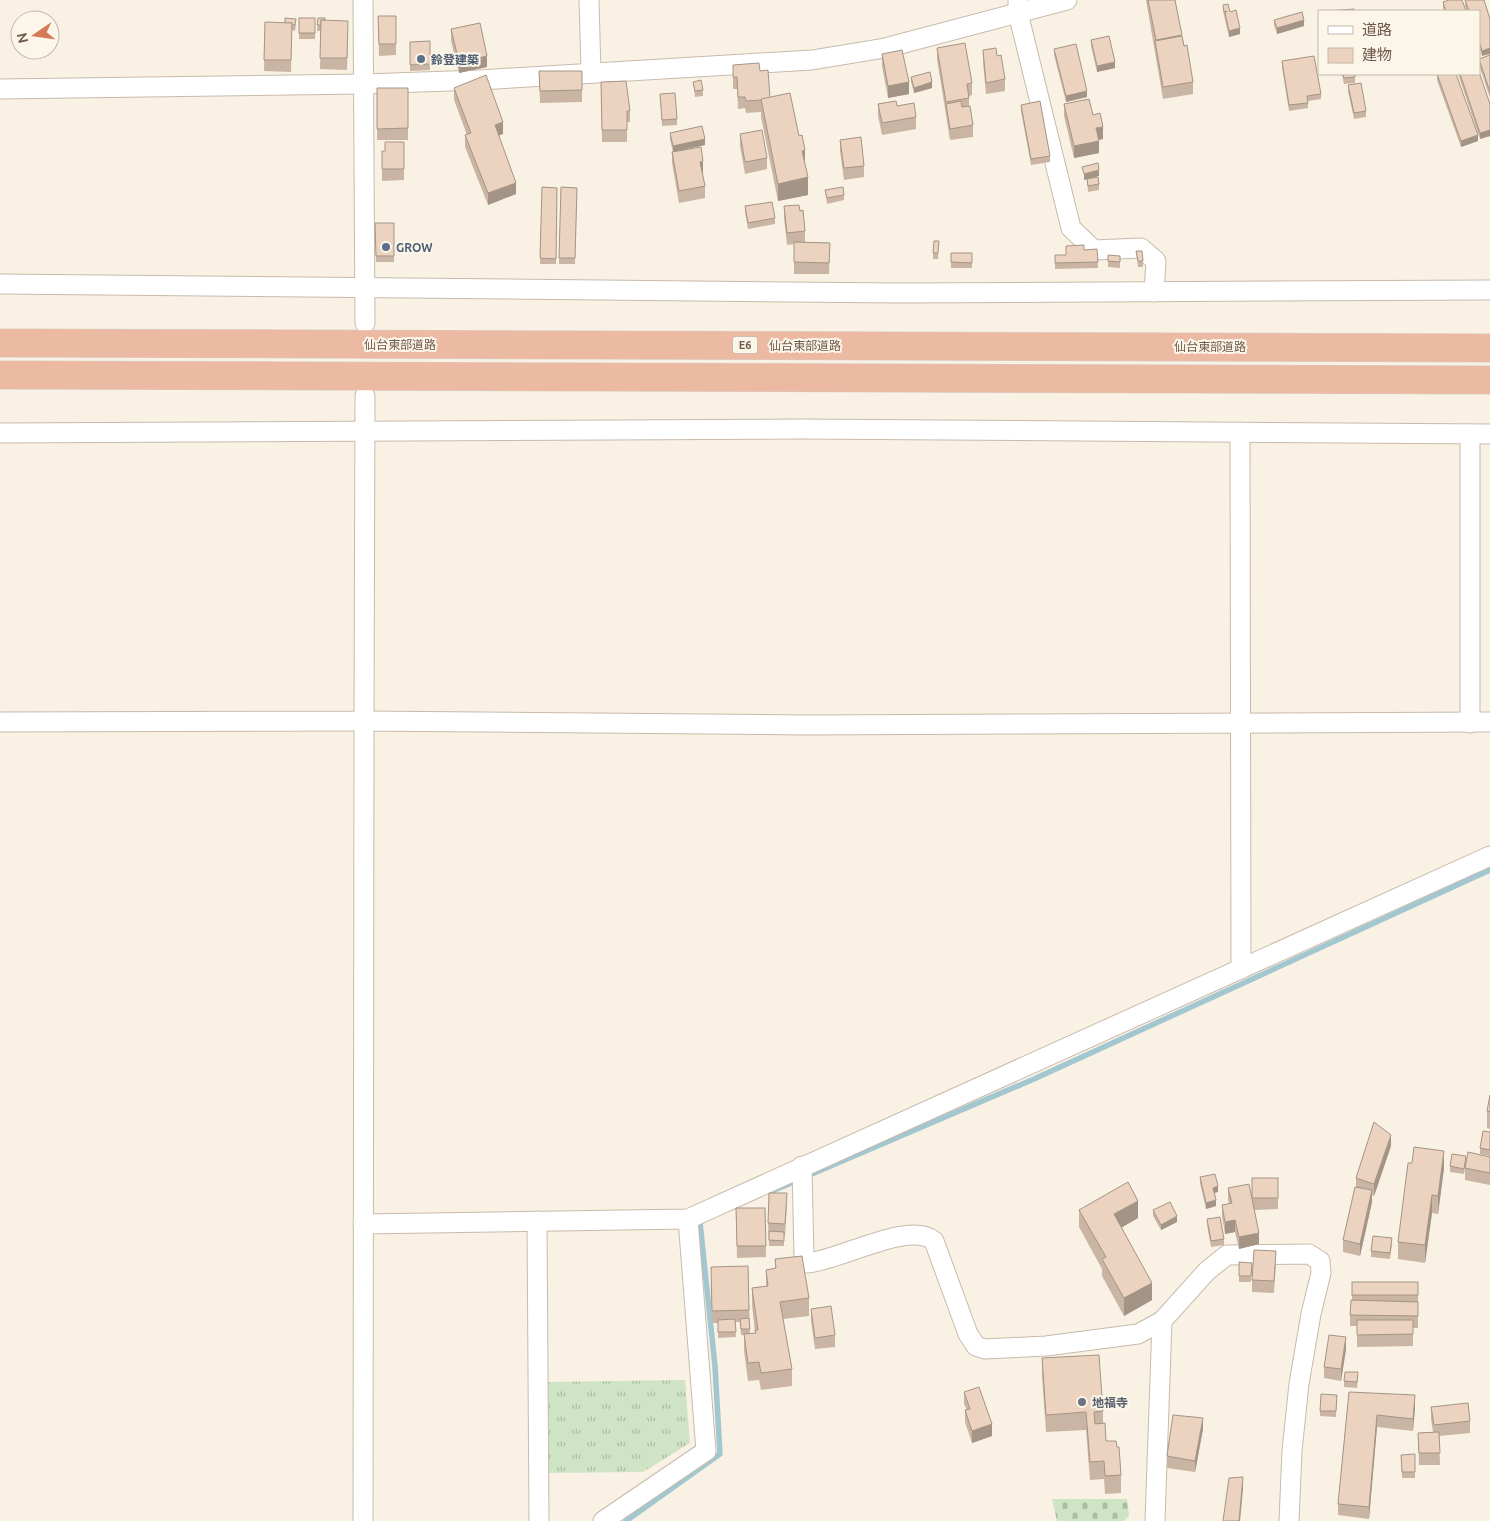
<svg xmlns="http://www.w3.org/2000/svg" width="1490" height="1521" viewBox="0 0 1490 1521" font-family="Ubuntu,'Noto Sans JP',sans-serif">
  <style>
    .grass { fill: url(#grass-tufts) }
    .cemetery { fill: url(#cemetery-stones) }
    .lines { fill: none; stroke-linecap: round; stroke-linejoin: round }
    .stream { stroke: #a2c7d0; stroke-width: 5.5 }
    .minor-casing { stroke: #c8baac; stroke-width: 21 }
    .highway-casing { stroke: #d6d1cd; stroke-width: 29 }
    .minor { stroke: #fff; stroke-width: 19 }
    .highway { stroke: #ecb9a2; stroke-width: 28 }
    .wall { fill: #cab5a4 }
    .shaded-wall { fill: #a49486 }
    .building { fill: #ebd3bf; stroke: #a49486 }
    .service-dot { fill: #5c6f8a; stroke: #fcf6e9; stroke-width: 2 }
    .worship-dot { fill: #6b7280; stroke: #fcf6e9; stroke-width: 2 }
    .labels { text-anchor: middle; dominant-baseline: central; stroke-width: 4; stroke-linejoin: round; paint-order: stroke }
    .shield { fill: #fcf6e9; stroke: #99897c; stroke-width: 1 }
    .shield-label { font-size: 11px; font-weight: bold; fill: #6e5a4d }
    .service-label { font-size: 12px; font-weight: bold; fill: #4e5e75; stroke: #fcf6e9; text-anchor: start }
    .street-label { font-size: 12px; fill: #6e5a4d; stroke: #fcf6e9 }
    .worship-label { font-size: 12px; font-weight: bold; fill: #5b616d; stroke: #fcf6e9; text-anchor: start }
  </style>
  <defs>
    <pattern id="grass-tufts" width="24" height="20" patternUnits="userSpaceOnUse" patternTransform="scale(1.25)"><rect width="24" height="20" fill="#cfe4c4"/><path d="M3 7l-1-3M5 7V3M7 7l1-3M15 17l-1-3M17 17v-4M19 17l1-3" fill="none" stroke="#acbca1"/></pattern>
    <pattern id="cemetery-stones" width="16" height="16" patternUnits="userSpaceOnUse" patternTransform="scale(1.25)"><rect width="16" height="16" fill="#cfe4c4"/><path d="M2 7V4a2 2 0 0 1 4 0v3zM10 15v-3a2 2 0 0 1 4 0v3z" fill="#acbca1"/></pattern>
  </defs>
  <rect width="100%" height="100%" fill="#f9f2e4"/>
  <polygon class="grass" points="685,1380 690,1443 643,1472 547,1473 547,1382"/>
  <polygon class="cemetery" points="1052,1499 1127,1499 1129,1516 1124,1521 1057,1521"/>
  <g class="lines">
    <g class="stream">
      <polyline points="812,1174 1034,1079 1490,870"/>
      <polyline points="772,1191 794,1182"/>
      <polyline points="626,1521 720,1454 715,1366 701,1232 700,1222 704,1220"/>
    </g>
    <g class="minor-casing">
      <g id="minor">
        <polyline points="363,0 365,323"/>
        <polyline points="589,0 591,73"/>
        <polyline points="1018,1 1018,13 1071,228 1094,250 1141,248 1156,261 1154,292"/>
        <polyline points="0,89 363,84 479,80 812,60 885,48 1067,0"/>
        <polyline points="0,284 898,293 1490,290"/>
        <polyline points="1240,432 1241,969"/>
        <polyline points="0,433 801,429 1490,434"/>
        <polyline points="1470,434 1470,723"/>
        <polyline points="0,722 364,721 365,396"/>
        <path d="M 802,1166 L 804,1257 L 807,1263 C 839,1261 909,1220 934,1241 L 968,1334 L 976,1346 L 985,1349 L 1046,1346 L 1138,1334 L 1162,1321"/>
        <polyline points="537,1221 539,1521"/>
        <polyline points="363,1224 688,1219 1490,856"/>
        <polyline points="363,1521 364,721 806,725 1490,722"/>
        <polyline points="603,1521 706,1451 688,1219"/>
        <polyline points="1155,1521 1162,1321 1207,1271 1227,1255 1309,1254 1320,1261 1321,1273 1311,1314 1299,1384 1292,1451 1289,1521"/>
      </g>
    </g>
    <g class="highway-casing">
      <g id="highway">
        <polyline points="0,343 1490,348"/>
        <polyline points="0,375 1490,380"/>
      </g>
    </g>
    <use href="#minor" class="minor"/>
    <use href="#highway" class="highway"/>
  </g>
  <g class="wall">
    <polygon points="1146,0 1175,0 1182,36 1193,82 1193,94 1163,99"/>
    <polygon points="1465,0 1484,0 1482,56 1479,47 1479,11 1467,11 1465,6"/>
    <polygon points="1443,2 1466,11 1444,11 1443,8"/>
    <polygon points="1223,5 1230,12 1240,34 1229,37 1223,11"/>
    <polygon points="378,16 396,16 396,55 379,56"/>
    <rect x="299" y="18" width="16" height="21"/>
    <polygon points="318,18 325,20 348,33 347,70 320,69 321,31 317,31"/>
    <polygon points="1274,20 1304,26 1277,34 1274,25"/>
    <polygon points="265,22 296,25 295,31 292,30 291,72 264,71"/>
    <polygon points="451,29 487,67 459,73 451,41"/>
    <polygon points="1091,40 1115,68 1097,72 1091,46"/>
    <polygon points="430,41 430,70 410,71 410,42"/>
    <polygon points="937,48 972,83 972,95 969,96 969,106 973,125 973,137 950,140 937,59"/>
    <polygon points="1054,49 1087,97 1066,102 1054,55"/>
    <polygon points="983,50 997,56 1005,79 1005,91 986,94 983,62"/>
    <polygon points="882,54 909,94 888,98 882,66"/>
    <polygon points="1490,55 1490,98 1479,65 1479,59"/>
    <polygon points="1282,61 1321,94 1321,99 1308,101 1308,108 1289,111 1282,67"/>
    <polygon points="733,65 760,71 770,98 805,166 808,195 778,201 761,117 761,112 746,113 745,108 738,109 737,89 733,89"/>
    <polygon points="539,71 582,71 582,102 540,103"/>
    <polygon points="1342,74 1355,74 1355,83 1344,84"/>
    <polygon points="1437,74 1478,141 1461,147 1437,80"/>
    <polygon points="1458,74 1479,74 1490,104 1490,136 1480,139"/>
    <polygon points="911,77 932,88 914,93 911,82"/>
    <polygon points="601,82 630,111 630,122 627,122 627,142 602,142"/>
    <polygon points="693,82 703,90 703,96 695,97"/>
    <polygon points="1348,85 1366,111 1366,117 1354,119 1348,91"/>
    <rect x="377" y="88" width="31" height="52"/>
    <polygon points="454,88 503,134 499,135 516,194 488,205 465,147 465,135 467,135 454,100"/>
    <polygon points="660,94 677,119 677,125 662,126"/>
    <polygon points="878,104 916,117 916,129 882,135 878,116"/>
    <polygon points="1064,104 1093,115 1103,139 1099,140 1099,153 1074,158 1064,116"/>
    <polygon points="1021,105 1050,156 1050,162 1031,165 1021,111"/>
    <polygon points="670,133 705,145 685,149 703,173 702,173 705,186 705,198 679,203 672,163 672,152 673,152 670,139"/>
    <polygon points="740,134 767,158 767,169 745,174 740,146"/>
    <polygon points="840,140 864,166 864,177 844,180 840,151"/>
    <polygon points="404,142 404,180 382,181 382,151 385,151"/>
    <polygon points="1087,179 1099,184 1099,190 1088,192"/>
    <polygon points="542,187 557,188 556,264 540,264"/>
    <polygon points="561,187 577,188 575,264 559,264"/>
    <polygon points="825,190 844,195 844,200 827,204"/>
    <polygon points="745,206 775,218 775,224 748,229 745,212"/>
    <polygon points="784,206 800,211 805,231 805,242 830,243 829,274 794,274 794,244 787,245 784,218"/>
    <polygon points="375,223 394,223 394,262 376,262"/>
    <polygon points="939,241 938,259 933,259 933,253"/>
    <polygon points="1097,249 1098,268 1055,269 1055,255 1066,255 1084,250"/>
    <polygon points="1136,251 1143,261 1143,267 1138,267"/>
    <rect x="951" y="253" width="21" height="15"/>
    <polygon points="1108,261 1120,262 1120,268 1108,267"/>
    <polygon points="1490,1095 1490,1129 1487,1128 1487,1111"/>
    <polygon points="1490,1132 1490,1156 1480,1154 1480,1148"/>
    <polygon points="1391,1146 1374,1196 1372,1195 1372,1202 1360,1256 1343,1252 1343,1240 1356,1187 1356,1178"/>
    <polygon points="1490,1157 1490,1185 1465,1180 1465,1168 1464,1174 1450,1172 1450,1166"/>
    <polygon points="1444,1168 1438,1214 1432,1213 1425,1263 1398,1259 1398,1242"/>
    <polygon points="1200,1177 1218,1192 1215,1193 1216,1206 1206,1209 1200,1183"/>
    <polygon points="1252,1178 1278,1178 1278,1209 1254,1210 1259,1244 1239,1249 1235,1232 1225,1234 1222,1217 1222,1205 1229,1204 1228,1200 1228,1188 1252,1201"/>
    <polygon points="787,1205 785,1236 784,1236 784,1246 769,1246 768,1223"/>
    <polygon points="736,1208 765,1208 766,1257 737,1258"/>
    <polygon points="1079,1210 1138,1218 1122,1227 1152,1300 1124,1316 1102,1276 1102,1269 1079,1227"/>
    <polygon points="1153,1210 1177,1222 1161,1230 1153,1216"/>
    <polygon points="1207,1219 1224,1239 1224,1245 1211,1247 1207,1225"/>
    <polygon points="1392,1244 1390,1259 1371,1257 1371,1251"/>
    <polygon points="775,1259 809,1298 809,1316 783,1319 792,1369 792,1386 761,1390 759,1380 748,1381 744,1351 744,1335 741,1335 740,1322 735,1322 736,1337 718,1338 718,1323 712,1323 711,1279 748,1266 750,1333 755,1333 752,1305 752,1288 766,1286 766,1270 775,1269"/>
    <polygon points="1239,1262 1252,1263 1251,1282 1239,1282"/>
    <polygon points="1276,1263 1274,1293 1252,1292 1252,1280"/>
    <polygon points="1352,1282 1418,1282 1418,1328 1413,1328 1413,1346 1357,1347 1357,1326 1350,1326 1350,1315 1352,1300"/>
    <polygon points="811,1309 835,1335 835,1347 815,1349 811,1321"/>
    <polygon points="1346,1349 1341,1381 1324,1378 1324,1367"/>
    <polygon points="1042,1358 1103,1411 1103,1423 1106,1441 1121,1475 1121,1493 1105,1494 1104,1479 1090,1480 1086,1430 1046,1432 1042,1376"/>
    <polygon points="1358,1378 1357,1388 1344,1387 1344,1381"/>
    <polygon points="964,1392 992,1436 972,1443 965,1422 965,1410 967,1410 964,1404"/>
    <polygon points="1349,1392 1415,1407 1413,1431 1377,1427 1369,1519 1338,1515 1338,1504"/>
    <polygon points="1337,1395 1336,1417 1320,1416 1320,1411"/>
    <polygon points="1431,1407 1470,1421 1470,1433 1439,1436 1440,1465 1419,1465 1418,1433 1433,1432 1431,1419"/>
    <polygon points="1203,1429 1195,1472 1167,1468 1167,1456"/>
    <polygon points="1415,1454 1415,1478 1402,1478 1401,1455"/>
  </g>
  <g class="shaded-wall">
    <polygon points="1304,20 1304,26 1277,34 1277,28"/>
    <polygon points="1240,28 1240,34 1229,37 1229,31"/>
    <polygon points="1490,48 1490,54 1482,56 1482,51"/>
    <polygon points="487,56 487,67 459,73 459,62"/>
    <polygon points="1115,62 1115,68 1097,72 1097,66"/>
    <polygon points="909,82 909,94 888,98 888,86"/>
    <polygon points="932,82 932,88 914,93 914,88"/>
    <polygon points="1087,91 1087,97 1066,102 1066,96"/>
    <polygon points="503,122 503,134 495,137 495,125"/>
    <polygon points="1103,127 1103,139 1096,140 1096,128"/>
    <polygon points="1490,130 1490,136 1480,139 1480,133"/>
    <polygon points="1478,135 1478,141 1461,147 1461,141"/>
    <polygon points="705,139 705,145 673,152 673,146"/>
    <polygon points="1099,141 1099,153 1074,158 1074,146"/>
    <polygon points="805,150 805,168 802,151"/>
    <polygon points="703,161 703,173 700,174 700,162"/>
    <polygon points="1099,170 1099,176 1084,180 1084,174"/>
    <polygon points="808,177 808,195 778,201 778,184"/>
    <polygon points="516,183 516,194 488,205 488,193"/>
    <polygon points="1391,1135 1391,1146 1374,1196 1374,1184"/>
    <polygon points="1444,1151 1444,1168 1438,1214 1438,1196"/>
    <polygon points="1218,1186 1218,1192 1213,1193 1213,1188"/>
    <polygon points="1372,1190 1372,1202 1360,1256 1360,1244"/>
    <polygon points="1432,1195 1432,1213 1425,1263 1425,1245"/>
    <polygon points="1216,1200 1216,1206 1206,1209 1206,1203"/>
    <polygon points="1138,1201 1138,1218 1114,1232 1114,1214"/>
    <polygon points="1177,1216 1177,1222 1161,1230 1161,1225"/>
    <polygon points="1235,1220 1235,1232 1225,1234 1225,1222"/>
    <polygon points="1259,1233 1259,1244 1239,1249 1239,1237"/>
    <polygon points="1152,1283 1152,1300 1124,1316 1124,1298"/>
    <polygon points="1346,1337 1346,1349 1341,1381 1341,1369"/>
    <polygon points="1415,1395 1415,1407 1413,1431 1413,1419"/>
    <polygon points="1377,1415 1377,1427 1369,1519 1369,1507"/>
    <polygon points="1203,1418 1203,1429 1195,1472 1195,1461"/>
    <polygon points="992,1424 992,1436 972,1443 972,1431"/>
    <polygon points="1243,1477 1243,1489 1240,1521 1239,1521"/>
  </g>
  <g class="building">
    <polygon points="1148,0 1175,0 1182,35 1156,40"/>
    <polygon points="1449,0 1462,0 1466,11 1446,11 1443,2"/>
    <polygon points="1465,0 1484,0 1490,19 1490,48 1482,51 1479,41 1479,11 1469,11"/>
    <polygon points="1228,4 1230,12 1236,10 1240,28 1229,31 1225,13 1227,11 1224,12 1223,5"/>
    <polygon points="1354,9 1355,11 1328,11"/>
    <polygon points="1302,12 1304,20 1277,28 1274,20"/>
    <polygon points="378,16 396,16 396,44 379,44"/>
    <polygon points="285,18 296,19 295,25 292,24 292,23 285,23"/>
    <rect x="299" y="18" width="16" height="15"/>
    <polygon points="318,18 325,18 325,20 321,20 321,25 317,25"/>
    <polygon points="321,20 348,21 347,58 320,58"/>
    <polygon points="265,22 292,23 291,60 264,60"/>
    <polygon points="480,23 487,56 459,62 451,29"/>
    <polygon points="1109,36 1115,62 1097,66 1091,40"/>
    <polygon points="1182,36 1184,46 1187,45 1193,82 1163,87 1155,41"/>
    <polygon points="430,41 430,64 410,65 410,42"/>
    <polygon points="965,43 972,83 967,84 969,98 946,102 937,48"/>
    <polygon points="1076,44 1087,91 1066,96 1054,49"/>
    <polygon points="996,48 997,56 1001,55 1005,79 986,83 983,50"/>
    <polygon points="902,50 909,82 888,86 882,54"/>
    <polygon points="1490,55 1490,92 1479,59"/>
    <polygon points="1314,56 1321,94 1307,96 1308,103 1289,105 1282,61"/>
    <polygon points="759,63 760,71 768,70 770,98 761,100 746,101 745,97 738,97 737,77 733,77 733,65"/>
    <polygon points="539,71 582,71 582,90 540,91"/>
    <polygon points="930,72 932,82 914,88 911,77"/>
    <polygon points="1479,72 1490,104 1490,130 1480,133 1460,74 1479,74"/>
    <polygon points="1343,74 1355,74 1355,77 1344,78"/>
    <polygon points="1437,74 1456,74 1478,135 1461,141"/>
    <polygon points="486,75 503,122 495,125 516,183 488,193 465,135 471,133 454,88"/>
    <polygon points="701,80 703,90 695,91 693,82"/>
    <polygon points="626,81 630,111 627,111 627,130 602,130 601,82"/>
    <polygon points="1361,83 1366,111 1354,113 1348,85"/>
    <polygon points="377,88 408,88 408,128 377,129"/>
    <polygon points="675,93 677,119 662,120 660,94"/>
    <polygon points="790,93 799,136 802,135 805,150 802,151 808,177 778,184 761,99"/>
    <polygon points="1089,99 1093,115 1100,113 1103,127 1096,128 1099,141 1074,146 1064,104"/>
    <polygon points="896,101 897,106 914,103 916,117 882,123 878,104"/>
    <polygon points="961,101 962,107 970,106 973,125 950,129 946,104"/>
    <polygon points="1040,101 1050,156 1031,159 1021,105"/>
    <polygon points="702,126 705,139 673,146 670,133"/>
    <polygon points="762,130 767,158 745,162 740,134"/>
    <polygon points="861,137 864,166 844,168 840,140"/>
    <polygon points="385,142 404,142 404,169 382,169 382,151 385,151"/>
    <polygon points="701,147 703,161 700,162 705,186 679,191 672,152"/>
    <polygon points="1098,163 1099,170 1084,174 1082,167"/>
    <polygon points="1098,177 1099,184 1088,186 1087,179"/>
    <polygon points="542,187 557,188 556,259 540,258"/>
    <polygon points="561,187 577,188 575,258 559,258"/>
    <polygon points="843,187 844,195 827,198 825,190"/>
    <polygon points="772,202 775,218 748,223 745,206"/>
    <polygon points="799,205 800,211 803,210 805,231 787,233 784,206"/>
    <polygon points="375,223 394,223 394,256 376,256"/>
    <polygon points="934,241 939,241 938,253 933,253"/>
    <polygon points="794,242 830,243 829,263 794,262"/>
    <polygon points="1084,245 1084,250 1097,249 1098,262 1055,263 1055,255 1066,255 1066,246"/>
    <polygon points="1136,251 1142,251 1143,261 1138,261"/>
    <polygon points="951,253 972,253 972,263 951,262"/>
    <polygon points="1108,255 1120,256 1120,262 1108,261"/>
    <polygon points="1490,1095 1490,1112 1487,1111"/>
    <polygon points="1374,1122 1391,1135 1374,1184 1356,1178"/>
    <polygon points="1483,1131 1490,1132 1490,1150 1480,1148"/>
    <polygon points="1414,1147 1444,1151 1438,1196 1432,1195 1425,1245 1398,1242 1408,1163 1412,1163"/>
    <polygon points="1468,1152 1490,1157 1490,1173 1465,1168"/>
    <polygon points="1452,1154 1466,1156 1464,1169 1450,1166"/>
    <polygon points="1215,1174 1218,1186 1213,1188 1216,1200 1206,1203 1200,1177"/>
    <rect x="1252" y="1178" width="26" height="20"/>
    <polygon points="1128,1182 1138,1201 1114,1214 1152,1283 1124,1298 1102,1259 1106,1257 1079,1210"/>
    <polygon points="1249,1184 1259,1233 1239,1237 1235,1220 1225,1222 1222,1205 1232,1203 1228,1188"/>
    <polygon points="1355,1187 1372,1190 1360,1244 1343,1240"/>
    <polygon points="769,1193 787,1193 785,1224 768,1223"/>
    <polygon points="1170,1202 1177,1216 1161,1225 1153,1210"/>
    <polygon points="736,1208 765,1208 766,1246 737,1246"/>
    <polygon points="1220,1217 1224,1239 1211,1241 1207,1219"/>
    <polygon points="769,1231 784,1232 784,1241 769,1240"/>
    <polygon points="1373,1236 1392,1238 1390,1253 1371,1251"/>
    <polygon points="1254,1250 1276,1251 1274,1281 1252,1280"/>
    <polygon points="802,1256 809,1298 780,1302 792,1369 761,1373 759,1362 748,1363 744,1334 756,1333 755,1330 758,1330 752,1288 768,1286 766,1270 776,1268 775,1259"/>
    <polygon points="1239,1262 1252,1263 1251,1276 1239,1276"/>
    <polygon points="748,1266 749,1310 712,1311 711,1267"/>
    <rect x="1352" y="1282" width="66" height="13"/>
    <polygon points="1351,1300 1418,1302 1418,1316 1350,1315"/>
    <polygon points="831,1306 835,1335 815,1338 811,1309"/>
    <polygon points="749,1318 750,1329 741,1329 740,1319"/>
    <polygon points="735,1319 736,1332 718,1332 718,1320"/>
    <polygon points="1357,1320 1413,1320 1413,1334 1357,1335"/>
    <polygon points="1329,1335 1346,1337 1341,1369 1324,1367"/>
    <polygon points="1099,1355 1103,1411 1094,1412 1095,1424 1105,1423 1106,1441 1116,1441 1117,1447 1119,1447 1121,1475 1105,1476 1104,1461 1090,1462 1086,1412 1046,1415 1042,1358"/>
    <polygon points="1345,1372 1358,1372 1357,1382 1344,1381"/>
    <polygon points="979,1387 992,1424 972,1431 965,1410 970,1409 964,1392"/>
    <polygon points="1349,1392 1415,1395 1413,1419 1377,1415 1369,1507 1338,1504"/>
    <polygon points="1321,1394 1337,1395 1336,1411 1320,1411"/>
    <polygon points="1468,1403 1470,1421 1434,1425 1431,1407"/>
    <polygon points="1173,1415 1203,1418 1195,1461 1167,1456"/>
    <polygon points="1439,1432 1440,1453 1419,1453 1418,1433"/>
    <polygon points="1415,1454 1415,1472 1402,1472 1401,1455"/>
    <polygon points="1243,1477 1239,1521 1223,1521 1229,1478"/>
  </g>
  <g class="service-dot">
    <circle cx="421" cy="59" r="5"/>
    <circle cx="386" cy="247" r="5"/>
  </g>
  <circle class="worship-dot" cx="1082" cy="1402" r="5"/>
  <g class="labels">
    <rect class="shield" x="732.5" y="336.5" width="25" height="17" rx="4"/>
    <g class="shield-label">
      <text x="745" y="345">E6</text>
    </g>
    <g class="service-label">
      <text x="431" y="59">鈴登建築</text>
      <text x="396" y="247">GROW</text>
    </g>
    <g class="street-label">
      <text x="400" y="344">仙台東部道路</text>
      <text x="805" y="345">仙台東部道路</text>
      <text x="1210" y="346">仙台東部道路</text>
    </g>
    <g class="worship-label">
      <text x="1092" y="1402">地福寺</text>
    </g>
  </g>
  <rect x="1318" y="10" width="162" height="65" fill="#fcf6e9" stroke="#c3b8ab"/>
  <rect x="1328" y="26" width="25" height="8" fill="#ffffff" stroke="#c3b8ab"/>
  <text x="1362" y="35" font-size="15" fill="#6e5a4d">道路</text>
  <rect x="1328" y="48" width="25" height="15" fill="#ebd3bf" stroke="#c3b8ab"/>
  <text x="1362" y="60" font-size="15" fill="#6e5a4d">建物</text>
  <g transform="translate(35 35) rotate(257)"><circle r="24" fill="#fcf6e9" stroke="#c3b8ab"/>
  <path d="M0-4L9 19L0 12L-9 19Z" fill="#d47a57"/>
  <text y="-8" font-size="14" font-weight="bold" text-anchor="middle" fill="#6e5a4d">N</text>
  </g>
</svg>
